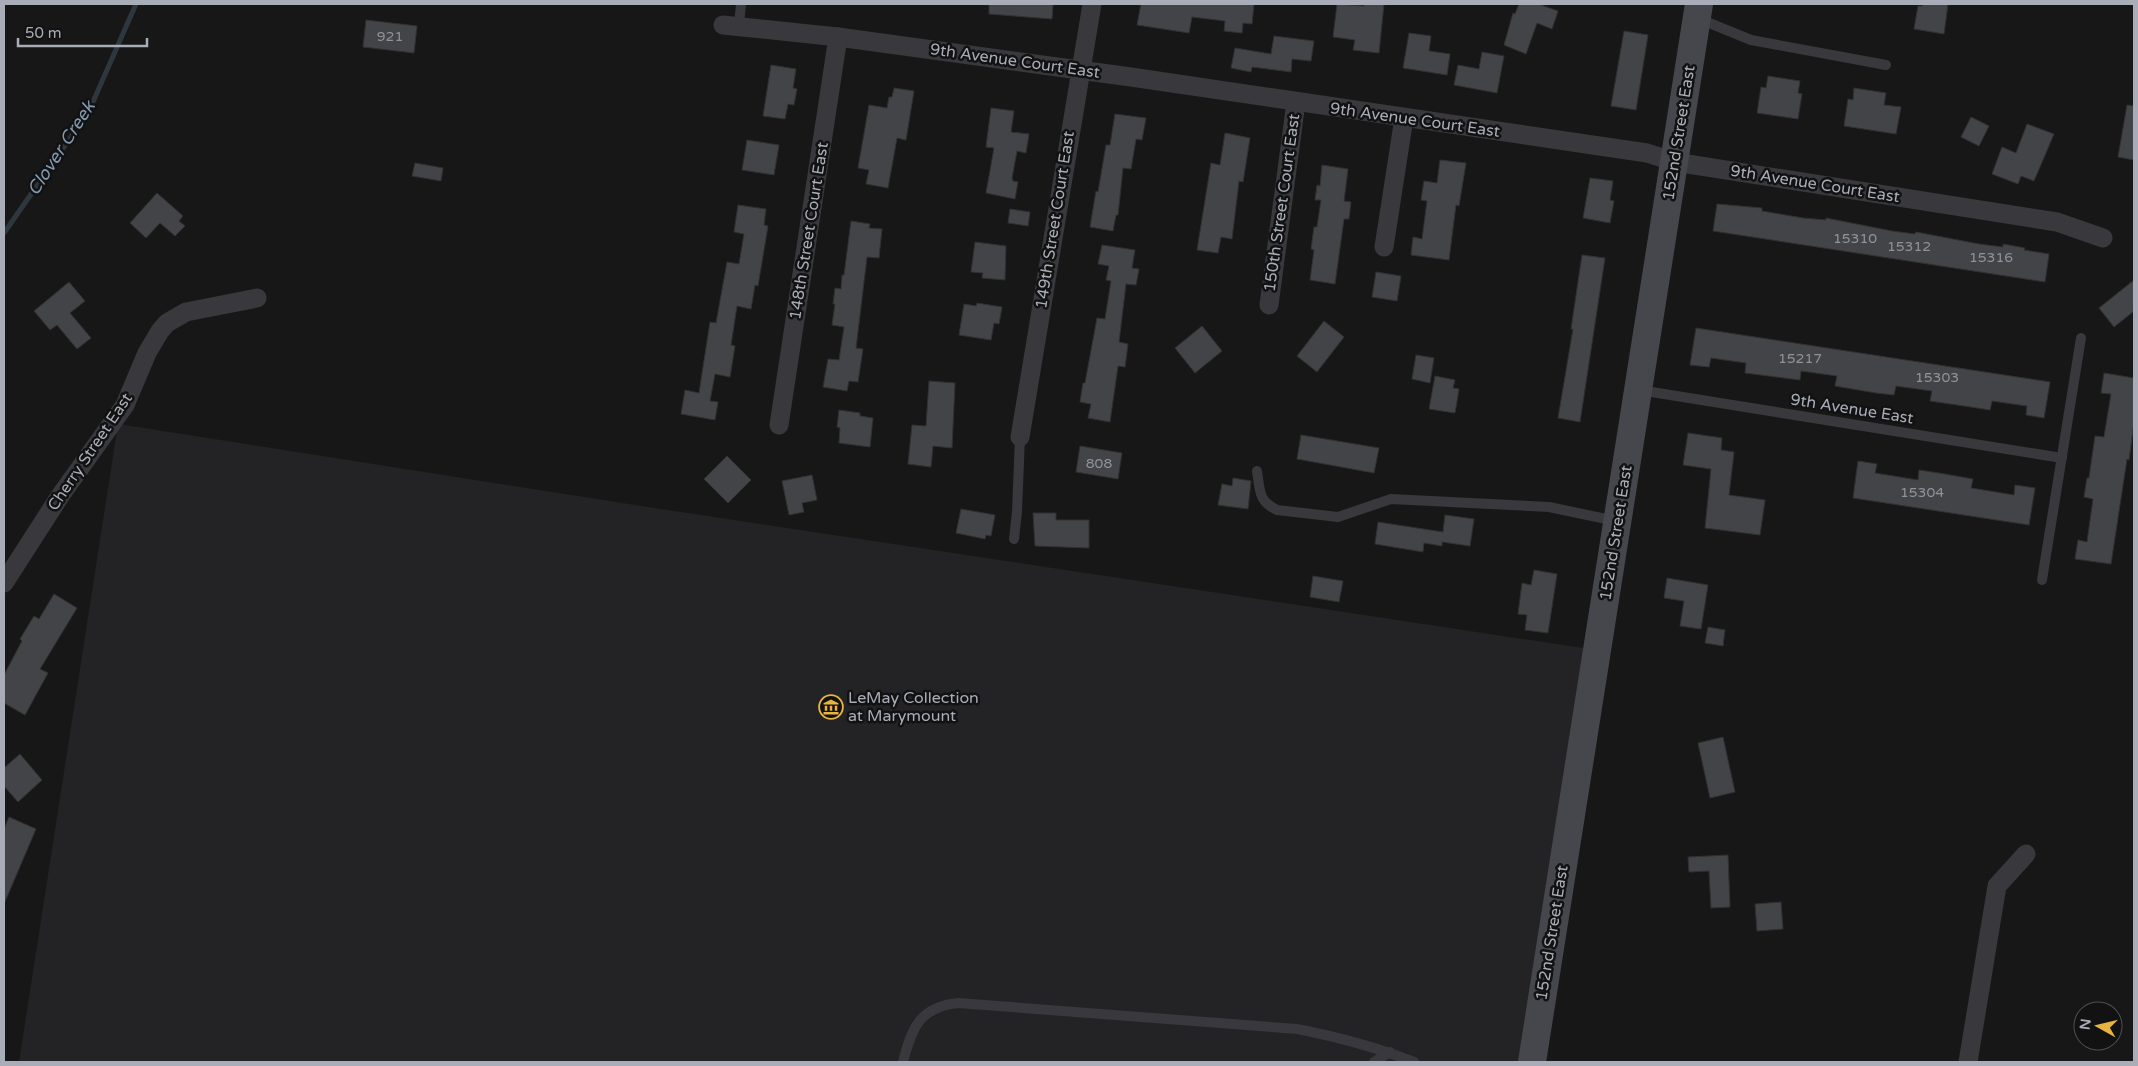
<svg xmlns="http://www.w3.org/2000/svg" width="2138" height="1066" viewBox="0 0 2138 1066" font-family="'Varela Round',sans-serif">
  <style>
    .built { fill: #232325 }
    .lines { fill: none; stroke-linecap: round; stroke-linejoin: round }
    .stream { stroke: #2f373e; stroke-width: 5 }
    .building { fill: #434448; stroke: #313134 }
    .service { stroke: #38383d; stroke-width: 10 }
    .minor { stroke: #38383d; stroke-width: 19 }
    .secondary { stroke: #46474d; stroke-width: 28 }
    .labels { text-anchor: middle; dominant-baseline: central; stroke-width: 5; stroke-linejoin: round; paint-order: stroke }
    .number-label { font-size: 14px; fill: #90939b }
    .street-label { font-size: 16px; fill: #a9adb7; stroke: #121213 }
    .poi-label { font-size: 16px; fill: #a9adb7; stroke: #121213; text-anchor: start }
    .water-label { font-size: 18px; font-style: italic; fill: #8399b0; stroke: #121213 }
  </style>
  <rect width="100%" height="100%" fill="#171718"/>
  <polygon class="built" points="118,424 635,505 1583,648 1597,653 1532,1062 19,1062"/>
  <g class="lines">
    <polyline class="stream" points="4,233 89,111 136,4"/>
  </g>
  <g class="building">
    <polygon points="989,4 1053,4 1052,19 989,14"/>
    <polygon points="1141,4 1254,4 1252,24 1243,23 1242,33 1224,31 1225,21 1192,17 1189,33 1137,25"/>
    <polygon points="1337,4 1364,6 1364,4 1384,4 1379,53 1353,50 1355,40 1333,37"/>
    <polygon points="1519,4 1538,4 1558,11 1552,29 1537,23 1526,54 1504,45 1513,13 1515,14"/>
    <polygon points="1923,4 1948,4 1944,34 1914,29 1918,6 1922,6"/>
    <polygon points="366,20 417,26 414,53 363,47"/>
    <polygon points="1624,31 1648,35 1636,110 1611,106"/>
    <polygon points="1409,33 1431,36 1429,51 1450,54 1447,75 1403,68"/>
    <polygon points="1274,36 1314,41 1311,61 1292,59 1291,72 1252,67 1251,72 1231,68 1235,48 1271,54"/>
    <polygon points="1482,52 1504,56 1497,93 1454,85 1458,65 1479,69"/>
    <polygon points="771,65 796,69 793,88 797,89 794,105 788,104 785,119 763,116"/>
    <polygon points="1768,76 1800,81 1798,93 1802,94 1798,119 1757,113 1761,87 1766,88"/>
    <polygon points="894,88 914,91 906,140 897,138 888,188 866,184 869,170 858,168 869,105 887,108 889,97 892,97"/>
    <polygon points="1854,88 1886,93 1884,105 1901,107 1896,134 1844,126 1848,99 1853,100"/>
    <polygon points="2127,105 2134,106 2134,160 2118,157"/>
    <polygon points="991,108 1014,111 1011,132 1029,134 1026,153 1017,151 1012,178 1013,181 1018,182 1015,199 986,193 994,148 986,147"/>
    <polygon points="1115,114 1146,118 1142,140 1136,139 1131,169 1123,168 1118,215 1116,215 1113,231 1090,227 1096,191 1098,192 1106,145 1110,145"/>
    <polygon points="1971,117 1989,126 1979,146 1961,137"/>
    <polygon points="2027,124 2054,134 2034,181 2021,176 2018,184 1992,174 2002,147 2016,153"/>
    <polygon points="1225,133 1250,138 1243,182 1239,181 1232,239 1221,237 1218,253 1197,250 1211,163 1220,165"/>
    <polygon points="747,140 779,145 774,175 742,170"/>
    <polygon points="1440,160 1466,163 1459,206 1456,205 1449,260 1411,255 1413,237 1422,239 1427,201 1421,200 1424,181 1437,183"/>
    <polygon points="415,163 443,168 441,181 412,176"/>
    <polygon points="1322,165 1348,169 1344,201 1351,202 1349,219 1344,219 1335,284 1310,280 1314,250 1311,249 1314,227 1317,227 1321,200 1315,200 1317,185 1320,186"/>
    <polygon points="1590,178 1613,181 1610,200 1614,201 1610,223 1583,218"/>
    <polygon points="157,193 183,216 179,221 185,226 175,236 160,223 146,238 130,223"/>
    <polygon points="1717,204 1762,208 1762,211 1803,218 1826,220 1826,218 1892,231 1915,234 1916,232 1979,244 2003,247 2003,244 2025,248 2024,250 2049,254 2045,282 1713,231"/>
    <polygon points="738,205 766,209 764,225 768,226 758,286 755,285 751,309 737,306 731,345 735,346 730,377 715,374 710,401 718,402 715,420 681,414 685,390 699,393 710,322 716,323 727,262 739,264 744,234 734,232"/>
    <polygon points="1010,209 1030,212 1028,226 1008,223"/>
    <polygon points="851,221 870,224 869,228 882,229 879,258 867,257 856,348 863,349 858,382 849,381 847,391 823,387 828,359 839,360 844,327 832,325 835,304 833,304 835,288 841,289 842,275 844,275"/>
    <polygon points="975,242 1006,246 1005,280 982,278 983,273 971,272"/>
    <polygon points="1102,245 1135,250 1132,268 1139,269 1136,285 1126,284 1119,342 1128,344 1125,367 1118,366 1110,422 1088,418 1091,404 1080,402 1083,383 1085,383 1097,318 1105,319 1111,281 1106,280 1109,266 1098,264"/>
    <polygon points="1582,255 1605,258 1580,422 1558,418 1573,329 1571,329"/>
    <polygon points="1376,272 1401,276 1397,301 1372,297"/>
    <polygon points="2134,280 2134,311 2114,327 2099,308"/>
    <polygon points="69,282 85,301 70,313 91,338 77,349 57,325 50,330 34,311"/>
    <polygon points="977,303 1002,307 999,324 994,323 991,340 959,335 964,304 976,306"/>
    <polygon points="1324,321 1344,337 1317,372 1297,356"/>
    <polygon points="1202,326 1222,351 1195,373 1175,348"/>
    <polygon points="1696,328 2050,382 2044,418 2026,415 2027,406 1992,401 1990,410 1971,407 1930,401 1932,391 1896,386 1894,395 1876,393 1835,386 1837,376 1801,371 1800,380 1745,373 1746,363 1711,358 1709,367 1690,365"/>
    <polygon points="1416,355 1434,358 1430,383 1412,379"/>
    <polygon points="2104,373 2134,378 2134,422 2129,460 2127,459 2111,564 2075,559 2078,540 2087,542 2093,499 2084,497 2087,478 2089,478 2095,436 2104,437 2111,394 2101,393"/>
    <polygon points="1435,376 1455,380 1453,388 1459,389 1455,413 1429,409"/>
    <polygon points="929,381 955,383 952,448 933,446 931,467 908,464 912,425 926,426"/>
    <polygon points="839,410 860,413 860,416 873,418 870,447 839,443 840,428 837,427"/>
    <polygon points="1688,433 1722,438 1721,450 1734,452 1729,495 1765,500 1760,535 1705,528 1711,469 1683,465"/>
    <polygon points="1301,435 1379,448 1374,473 1297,459"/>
    <polygon points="1080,446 1122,453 1118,479 1076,472"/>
    <polygon points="727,456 751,480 728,503 704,479"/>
    <polygon points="1858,461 1877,464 1875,473 1918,480 1919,470 1939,473 1973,479 1971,488 2014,495 2015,485 2035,488 2029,525 1853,498"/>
    <polygon points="812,475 817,500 802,503 804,512 789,515 782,481"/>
    <polygon points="1233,478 1251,481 1248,509 1218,505 1222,484 1232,486"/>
    <polygon points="961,509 995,515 991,536 986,535 985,539 956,533"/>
    <polygon points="1033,513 1056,513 1056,520 1089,520 1089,548 1035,546"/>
    <polygon points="1445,515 1474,519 1470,546 1442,542 1442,546 1424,543 1423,552 1375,544 1378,522 1443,532"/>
    <polygon points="1534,570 1557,574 1548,633 1525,630 1527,615 1518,614 1522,583 1531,585"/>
    <polygon points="1313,576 1343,581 1339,602 1310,597"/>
    <polygon points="1667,578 1708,585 1701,629 1680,626 1684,601 1664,598"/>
    <polygon points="54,594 77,608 40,669 48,673 25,715 4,703 4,675 22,641 20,639 34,616 39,619"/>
    <polygon points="1708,627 1725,630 1723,646 1705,643"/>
    <polygon points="1723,737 1735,792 1710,798 1698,743"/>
    <polygon points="20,754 42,780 18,802 4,786 4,768"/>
    <polygon points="9,817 36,829 4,904 4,829"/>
    <polygon points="1728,855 1730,907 1711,908 1709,871 1689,872 1688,857"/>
    <polygon points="1781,902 1783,929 1757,931 1755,904"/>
  </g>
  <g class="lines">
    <g class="service">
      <polyline points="1697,18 1751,40 1886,65"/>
      <polyline points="739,25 741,4"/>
      <polyline points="1639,390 2062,458"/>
      <path d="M 1257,471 C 1260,490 1258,501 1277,510 L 1338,517 L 1391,499 L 1549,507 L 1616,521"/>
      <polyline points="1014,539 1017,512 1020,437"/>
      <polyline points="2042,580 2081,338"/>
      <path d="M 903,1062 C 912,1027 920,1007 958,1003 L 1297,1029 C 1338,1037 1376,1047 1414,1062"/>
      <polyline points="1374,1062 1390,1052"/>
    </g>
    <g class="minor">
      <polyline points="723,25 838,37 1131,77 1647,153 1675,162 2057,222 2103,238"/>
      <polyline points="1384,247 1404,118"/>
      <polyline points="1269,305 1296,102"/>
      <polyline points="779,425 838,37"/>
      <polyline points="1020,437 1092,4"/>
      <polyline points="4,583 60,496 125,405 147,353 160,331 167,323 186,312 257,298"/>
      <polyline points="1968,1062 1997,886 2026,854"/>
    </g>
    <polyline class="secondary" points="1532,1062 1699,4"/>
  </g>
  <defs>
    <g id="museum-ring" transform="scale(1.25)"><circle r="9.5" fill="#121213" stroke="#e7b440" stroke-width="1.5"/><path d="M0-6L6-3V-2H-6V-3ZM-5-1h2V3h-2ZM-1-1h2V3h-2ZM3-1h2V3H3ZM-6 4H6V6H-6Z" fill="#e7b440"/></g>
  </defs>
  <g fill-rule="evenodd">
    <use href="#museum-ring" x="831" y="707"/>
  </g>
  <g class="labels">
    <g class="number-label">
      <text x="390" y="36">921</text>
      <text x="1855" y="238">15310</text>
      <text x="1909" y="246">15312</text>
      <text x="1991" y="257">15316</text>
      <text x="1800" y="358">15217</text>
      <text x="1937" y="377">15303</text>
      <text x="1099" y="463">808</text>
      <text x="1922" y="492">15304</text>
    </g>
    <g class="street-label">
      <text transform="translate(1015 61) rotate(8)">9th Avenue Court East</text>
      <text transform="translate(1415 120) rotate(8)">9th Avenue Court East</text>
      <text transform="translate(1679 133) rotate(-81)">152nd Street East</text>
      <text transform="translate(1815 184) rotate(9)">9th Avenue Court East</text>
      <text transform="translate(1282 203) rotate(-82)">150th Street Court East</text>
      <text transform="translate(1055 220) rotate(-81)">149th Street Court East</text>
      <text transform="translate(809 231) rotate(-81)">148th Street Court East</text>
      <text transform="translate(1852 409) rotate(9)">9th Avenue East</text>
      <text transform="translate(90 452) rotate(-56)">Cherry Street East</text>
      <text transform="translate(1616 533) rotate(-81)">152nd Street East</text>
      <text transform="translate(1552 933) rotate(-81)">152nd Street East</text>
    </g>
    <g class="poi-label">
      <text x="848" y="698">LeMay Collection<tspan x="848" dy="18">at Marymount</tspan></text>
    </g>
    <g class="water-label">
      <text transform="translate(61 148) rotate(-57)">Clover Creek</text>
    </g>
  </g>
  <rect width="2138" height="1066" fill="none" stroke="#a9adb7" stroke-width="10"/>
  <g transform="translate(2098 1026) rotate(278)"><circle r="24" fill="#121213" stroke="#4e5055"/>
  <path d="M0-4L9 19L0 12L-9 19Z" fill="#e7b440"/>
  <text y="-8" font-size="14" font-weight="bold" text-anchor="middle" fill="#a9adb7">N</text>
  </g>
  <path d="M18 38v8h129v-8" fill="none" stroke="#a9adb7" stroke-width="2.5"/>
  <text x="25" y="38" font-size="15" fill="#a9adb7" stroke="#121213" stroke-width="4" paint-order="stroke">50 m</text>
</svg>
